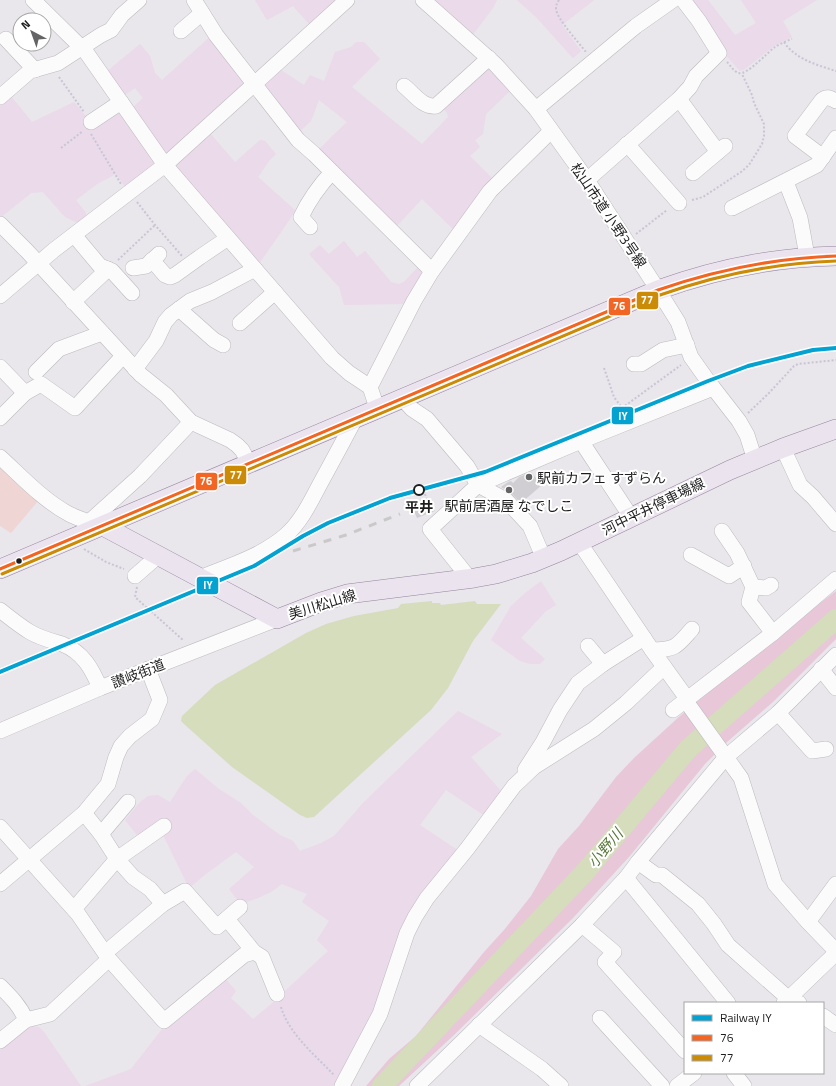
<svg xmlns="http://www.w3.org/2000/svg" width="836" height="1086" viewBox="0 0 836 1086" font-family="'Titillium Web','Noto Sans JP',sans-serif">
  <style>
    .farmland { fill: #eadaea }
    .grass { fill: #e7c7d8 }
    .park { fill: #f0d5d5 }
    .water { fill: #d5ddbc }
    .lines { fill: none; stroke-linecap: round; stroke-linejoin: round }
    .river { stroke: #d5ddbc; stroke-width: 20 }
    .building { fill: #d0ced2 }
    .minor-casing { stroke: #bcbbbd; stroke-width: 16 }
    .major-casing { stroke: #9685a0; stroke-width: 20 }
    .path { stroke: #c8c6d5; stroke-width: 2; stroke-dasharray: 2 2; stroke-linecap: butt }
    .minor { stroke: #fcfbfc; stroke-width: 15 }
    .major { stroke: #ebe4ef; stroke-width: 19 }
    .rail { stroke: #cac9ca; stroke-width: 3; stroke-dasharray: 8 8; stroke-linecap: butt }
    .bus-1-casing { stroke: #fff; stroke-width: 6 }
    .bus-2-casing { stroke: #fff; stroke-width: 6 }
    .bus-1 { stroke: #f26522; stroke-width: 3 }
    .bus-2 { stroke: #cb8b06; stroke-width: 3 }
    .rail-1-casing { stroke: #fff; stroke-width: 7 }
    .rail-1 { stroke: #04a2d1; stroke-width: 4 }
    .poi-dot { fill: #646365; stroke: #fff; stroke-width: 1.5 }
    .stop-dot { fill: #fff; stroke: #1d1d1d; stroke-width: 2 }
    .bus-dot { fill: #1d1d1d; stroke: #fff; stroke-width: 1.5 }
    .labels { text-anchor: middle; dominant-baseline: central; stroke-width: 4; stroke-linejoin: round; paint-order: stroke }
    .street-label { font-size: 14px; fill: #1d1d1d; stroke: #fff }
    .poi-label { font-size: 14px; fill: #1d1d1d; stroke: #fff; text-anchor: start }
    .stop-label { font-size: 14px; font-weight: bold; fill: #1d1d1d; stroke: #fff }
    .water-label { font-size: 15px; font-style: italic; fill: #5b793d; stroke: #fff }
    .line-badge { stroke: #fff; stroke-width: 1.5 }
    .badge-label { font-size: 11px; text-anchor: middle; font-weight: bold; fill: #fff }
  </style>
  <rect width="100%" height="100%" fill="#e9e6ec"/>
  <g class="farmland">
    <polygon points="255,0 342,0 311,26 293,6 267,20"/>
    <polygon points="430,0 497,0 493,8 471,37"/>
    <polygon points="517,0 594,0 562,25 581,51 573,58 536,17"/>
    <polygon points="687,0 708,0 735,35 756,23 741,0 817,0 783,21 792,37 774,46 745,69 740,71 722,51"/>
    <polygon points="211,36 251,83 164,159 130,110 143,98 135,88 122,97 105,73 140,44 150,56 155,73 162,80"/>
    <polygon points="356,42 364,42 380,59 352,87 422,144 448,117 447,113 441,106 486,66 512,89 486,114 483,134 475,140 480,147 470,156 495,181 456,232 422,199 394,229 317,151 347,122 319,100 311,121 298,133 262,87 281,70 304,85 310,75 324,81 335,52 351,47"/>
    <polygon points="9,94 32,122 74,102 88,119 118,107 159,161 126,188 116,174 97,184 76,200 86,213 86,218 80,224 65,217 43,192 31,193 0,218 0,102"/>
    <polygon points="209,132 235,162 260,140 265,141 276,154 269,161 258,177 295,210 290,219 261,261 258,263 173,164"/>
    <polygon points="344,241 357,257 365,251 391,282 399,284 404,282 420,265 426,271 407,301 403,304 344,305 339,287 309,254 320,245 329,254"/>
    <polygon points="541,581 556,605 546,611 521,638 545,659 540,664 531,664 520,661 491,640 511,606 525,593"/>
    <polygon points="458,711 502,734 471,757 502,792 485,816 446,790 420,825 459,851 425,893 379,1004 337,1086 85,1086 131,1069 166,1024 224,977 236,991 231,998 253,1019 281,996 285,991 328,951 317,940 329,921 302,902 307,894 282,884 271,892 258,898 244,903 240,903 229,889 254,867 236,852 206,874 189,888 162,833 140,839 125,820 140,802 148,796 158,795 170,802 187,776 195,769 219,789 241,803 253,815 280,835 293,841 300,851 321,843 334,836 364,802"/>
    <polygon points="33,1026 39,1027 44,1032 81,1086 0,1086 0,1050 24,1029"/>
  </g>
  <polygon class="grass" points="836,591 836,639 774,701 727,742 705,764 629,857 573,918 454,1035 399,1086 366,1086 389,1059 416,1036 484,952 504,930 531,896 558,849 579,826 616,777 634,758 680,716 767,643"/>
  <polygon class="park" points="0,468 38,501 11,533 0,526"/>
  <polygon class="water" points="432,601 432,603 440,603 441,605 475,601 477,604 501,604 473,641 448,688 431,710 314,817 307,818 300,815 232,767 184,724 181,721 182,716 215,685 306,633 326,624 354,616 398,608 401,604"/>
  <g class="lines">
    <polyline class="river" points="382,1086 586,871 688,749 836,619"/>
  </g>
  <g class="building">
    <polygon points="531,472 542,485 521,503 512,494 501,487 508,482 511,481 513,483 519,477"/>
    <polygon points="430,499 435,511 417,518 412,506"/>
  </g>
  <g class="lines">
    <g class="minor-casing">
      <g id="minor">
        <polyline points="33,0 86,52 165,165 332,358 349,373 370,387 377,408"/>
        <polyline points="194,0 216,35 298,140 314,154 432,271"/>
        <polyline points="423,0 495,64 536,109 587,180 658,290 678,322 691,357 708,381 739,421 747,435 755,460"/>
        <polyline points="181,31 202,13"/>
        <polyline points="6,39 35,70"/>
        <path d="M 404,86 C 413,93 423,108 436,106 L 489,58"/>
        <polyline points="0,97 30,71 58,63 101,35 111,30 122,15 139,0"/>
        <polyline points="679,99 718,152"/>
        <polyline points="536,109 636,26 673,0"/>
        <polyline points="91,122 121,102"/>
        <polyline points="627,144 679,203"/>
        <path d="M 823,157 L 795,136 L 822,100 C 827,96 830,98 836,101"/>
        <polyline points="693,173 725,146"/>
        <polyline points="587,180 679,99 690,87 696,76 719,53 699,21 683,0"/>
        <polyline points="786,182 800,218 807,256"/>
        <polyline points="732,208 817,165 836,138"/>
        <polyline points="0,224 27,251 141,375 166,395 191,422 230,440 237,445 242,450 249,463"/>
        <path d="M 310,227 L 301,217 C 309,200 319,186 332,172"/>
        <polyline points="74,235 100,266 112,271 132,293"/>
        <polyline points="152,260 165,275 170,277 175,275 200,257 228,238"/>
        <polyline points="133,268 146,266 159,254"/>
        <polyline points="0,296 54,250 165,165 347,0"/>
        <polyline points="73,302 108,269"/>
        <polyline points="179,309 214,340 223,345"/>
        <polyline points="240,323 275,292"/>
        <polyline points="634,364 641,364 663,350 687,345"/>
        <polyline points="0,367 25,393 41,384 75,408 123,356"/>
        <polyline points="135,369 156,341 165,322 171,315 190,301 212,292 255,269"/>
        <polyline points="36,372 59,349 102,333"/>
        <polyline points="370,387 414,301 432,271 490,191 551,131"/>
        <polyline points="402,398 412,409 427,419 467,466 478,485 506,500 530,526 544,559"/>
        <polyline points="0,418 25,393"/>
        <polyline points="581,441 631,517"/>
        <polyline points="783,448 800,485 813,497 836,524"/>
        <path d="M 0,457 C 22,477 43,500 69,514 C 79,519 89,522 98,525"/>
        <polyline points="89,522 140,476 191,422"/>
        <polyline points="722,531 737,553 753,587 749,602 773,633"/>
        <polyline points="579,542 652,650 683,693 688,704 741,778 775,884 808,922 836,951"/>
        <polyline points="691,555 729,576 744,566"/>
        <polyline points="135,576 158,556"/>
        <path d="M 199,578 C 229,566 262,556 286,535 C 301,522 311,501 320,484 C 332,462 344,440 356,417"/>
        <polyline points="469,578 430,529 478,485 581,441 713,388"/>
        <polyline points="753,587 766,588 771,585"/>
        <path d="M 0,610 C 10,618 20,626 30,632 C 40,638 52,641 62,644 C 83,652 92,669 100,688"/>
        <polyline points="588,646 603,664"/>
        <path d="M 652,650 C 676,650 677,646 692,629"/>
        <polyline points="821,669 836,688"/>
        <polyline points="673,710 773,633 836,579"/>
        <polyline points="778,713 812,751 826,749"/>
        <polyline points="0,731 100,688 277,619"/>
        <polyline points="525,770 543,742 560,710 578,683 603,664 644,638"/>
        <polyline points="84,813 101,834 117,859 133,877 150,889 163,904"/>
        <polyline points="0,827 78,914 109,959 164,1021 244,955 254,952 262,957 277,994"/>
        <polyline points="101,834 128,802"/>
        <polyline points="638,862 656,875 662,875 698,904 714,924 728,945 789,999 799,1003"/>
        <polyline points="626,878 728,1003"/>
        <polyline points="0,884 84,813 108,784 116,757 121,746 130,736 152,719 160,700 148,669"/>
        <polyline points="74,909 117,859 164,826"/>
        <polyline points="227,919 254,952"/>
        <polyline points="808,922 836,884"/>
        <polyline points="582,925 614,952 605,962 685,1051"/>
        <polyline points="105,953 163,904 185,891 217,927 240,907"/>
        <path d="M 0,986 C 11,997 20,1006 26,1020"/>
        <polyline points="784,1003 836,953"/>
        <polyline points="823,1016 836,1025"/>
        <polyline points="600,1018 662,1086"/>
        <polyline points="479,1025 542,1069 561,1086"/>
        <polyline points="0,1041 26,1020 50,1014 109,959"/>
        <polyline points="734,1073 744,1086"/>
        <polyline points="342,1086 380,1014 407,933 415,917 427,898 467,849 514,786 534,767 594,729 626,703 664,667"/>
        <polyline points="417,1086 582,925 626,878 638,862 726,757 778,713 836,655"/>
        <polyline points="677,1086 694,1073"/>
      </g>
    </g>
    <g class="major-casing">
      <g id="major">
        <polyline points="103,526 277,619 321,602 347,594 474,578 496,574 532,563 561,551 730,470 783,448 836,429"/>
        <path d="M 0,569 L 658,290 C 716,269 774,257 836,256"/>
      </g>
    </g>
    <g class="path">
      <path d="M 559,0 C 557,3 556,5 556,9 C 557,19 579,43 586,52"/>
      <path d="M 784,42 C 795,59 817,65 836,71"/>
      <path d="M 727,62 C 730,65 734,72 739,73 C 746,76 768,52 775,47 C 780,44 786,41 792,39"/>
      <polyline points="59,77 84,112"/>
      <polyline points="91,134 121,184"/>
      <polyline points="61,148 83,131"/>
      <polyline points="692,200 703,197 741,172 749,165 762,144 764,136 764,124 754,103 752,95 742,74"/>
      <polyline points="137,202 155,225 182,256"/>
      <polyline points="636,234 667,210"/>
      <polyline points="118,260 155,225"/>
      <polyline points="604,368 614,397 622,408 681,365"/>
      <polyline points="748,413 768,394 794,366 798,364 836,360"/>
      <polyline points="425,494 427,500"/>
      <polyline points="84,549 106,562 124,569"/>
      <polyline points="137,587 135,597 184,641"/>
      <path d="M 281,1007 C 289,1034 315,1055 334,1075"/>
    </g>
    <use href="#minor" class="minor"/>
    <use href="#major" class="major"/>
    <polyline class="rail" points="293,551 346,535 400,514"/>
    <g class="bus-1-casing">
      <path id="bus-1" d="M 0,569 L 658,290 C 716,270 774,258 836,256"/>
    </g>
    <g class="bus-2-casing">
      <path id="bus-2" d="M 2,574 L 660,295 C 717,275 775,263 836,261"/>
    </g>
    <use href="#bus-1" class="bus-1"/>
    <use href="#bus-2" class="bus-2"/>
    <g class="rail-1-casing">
      <polyline id="rail-1" points="0,672 254,566 303,536 328,523 390,498 485,472 708,381 748,366 813,350 836,348"/>
    </g>
    <use href="#rail-1" class="rail-1"/>
  </g>
  <g class="poi-dot">
    <circle cx="529" cy="477" r="4"/>
    <circle cx="509" cy="490" r="4"/>
  </g>
  <circle class="stop-dot" cx="419" cy="490" r="5"/>
  <circle class="bus-dot" cx="19" cy="561" r="3.5"/>
  <g class="labels">
    <g class="street-label">
      <text transform="translate(609 215) rotate(56)">松山市道 小野3号線</text>
      <text transform="translate(653 506) rotate(-26)">河中平井停車場線</text>
      <text transform="translate(322 604) rotate(-17)">美川松山線</text>
      <text transform="translate(138 673) rotate(-21)">讃岐街道</text>
    </g>
    <g class="poi-label">
      <text x="537" y="477">駅前カフェ すずらん</text>
      <text x="509" y="505" text-anchor="middle">駅前居酒屋 なでしこ</text>
    </g>
    <g class="stop-label">
      <text x="419" y="506">平井</text>
    </g>
    <g class="water-label">
      <text transform="translate(605 848) rotate(-50)">小野川</text>
    </g>
  </g>
  <g class="line-badge">
    <rect x="636" y="291" width="23" height="19" rx="4" fill="#cb8b06"/>
    <rect x="608" y="297" width="23" height="19" rx="4" fill="#f26522"/>
    <rect x="611" y="406" width="23" height="19" rx="4" fill="#04a2d1"/>
    <rect x="224" y="465" width="23" height="20" rx="4" fill="#cb8b06"/>
    <rect x="195" y="472" width="23" height="19" rx="4" fill="#f26522"/>
    <rect x="196" y="576" width="23" height="19" rx="4" fill="#04a2d1"/>
  </g>
  <g class="badge-label">
    <text x="647" y="304">77</text>
    <text x="619" y="310">76</text>
    <text x="623" y="420">IY</text>
    <text x="236" y="479">77</text>
    <text x="206" y="485">76</text>
    <text x="208" y="589">IY</text>
  </g>
  <rect x="684" y="1002" width="140" height="72" fill="#ffffff" stroke="#a5a5a5"/>
  <rect x="692" y="1015" width="20" height="6" fill="#04a2d1" stroke="#a5a5a5"/>
  <text x="720" y="1022" font-size="12" fill="#1d1d1d">Railway IY</text>
  <rect x="692" y="1035" width="20" height="6" fill="#f26522" stroke="#a5a5a5"/>
  <text x="720" y="1042" font-size="12" fill="#1d1d1d">76</text>
  <rect x="692" y="1055" width="20" height="6" fill="#cb8b06" stroke="#a5a5a5"/>
  <text x="720" y="1062" font-size="12" fill="#1d1d1d">77</text>
  <g transform="translate(32 32) rotate(319)"><circle r="19" fill="#ffffff" stroke="#a5a5a5"/>
  <path d="M0-3L7 15L0 10L-7 15Z" fill="#646365"/>
  <text y="-6" font-size="11" font-weight="bold" text-anchor="middle" fill="#1d1d1d">N</text>
  </g>
</svg>
